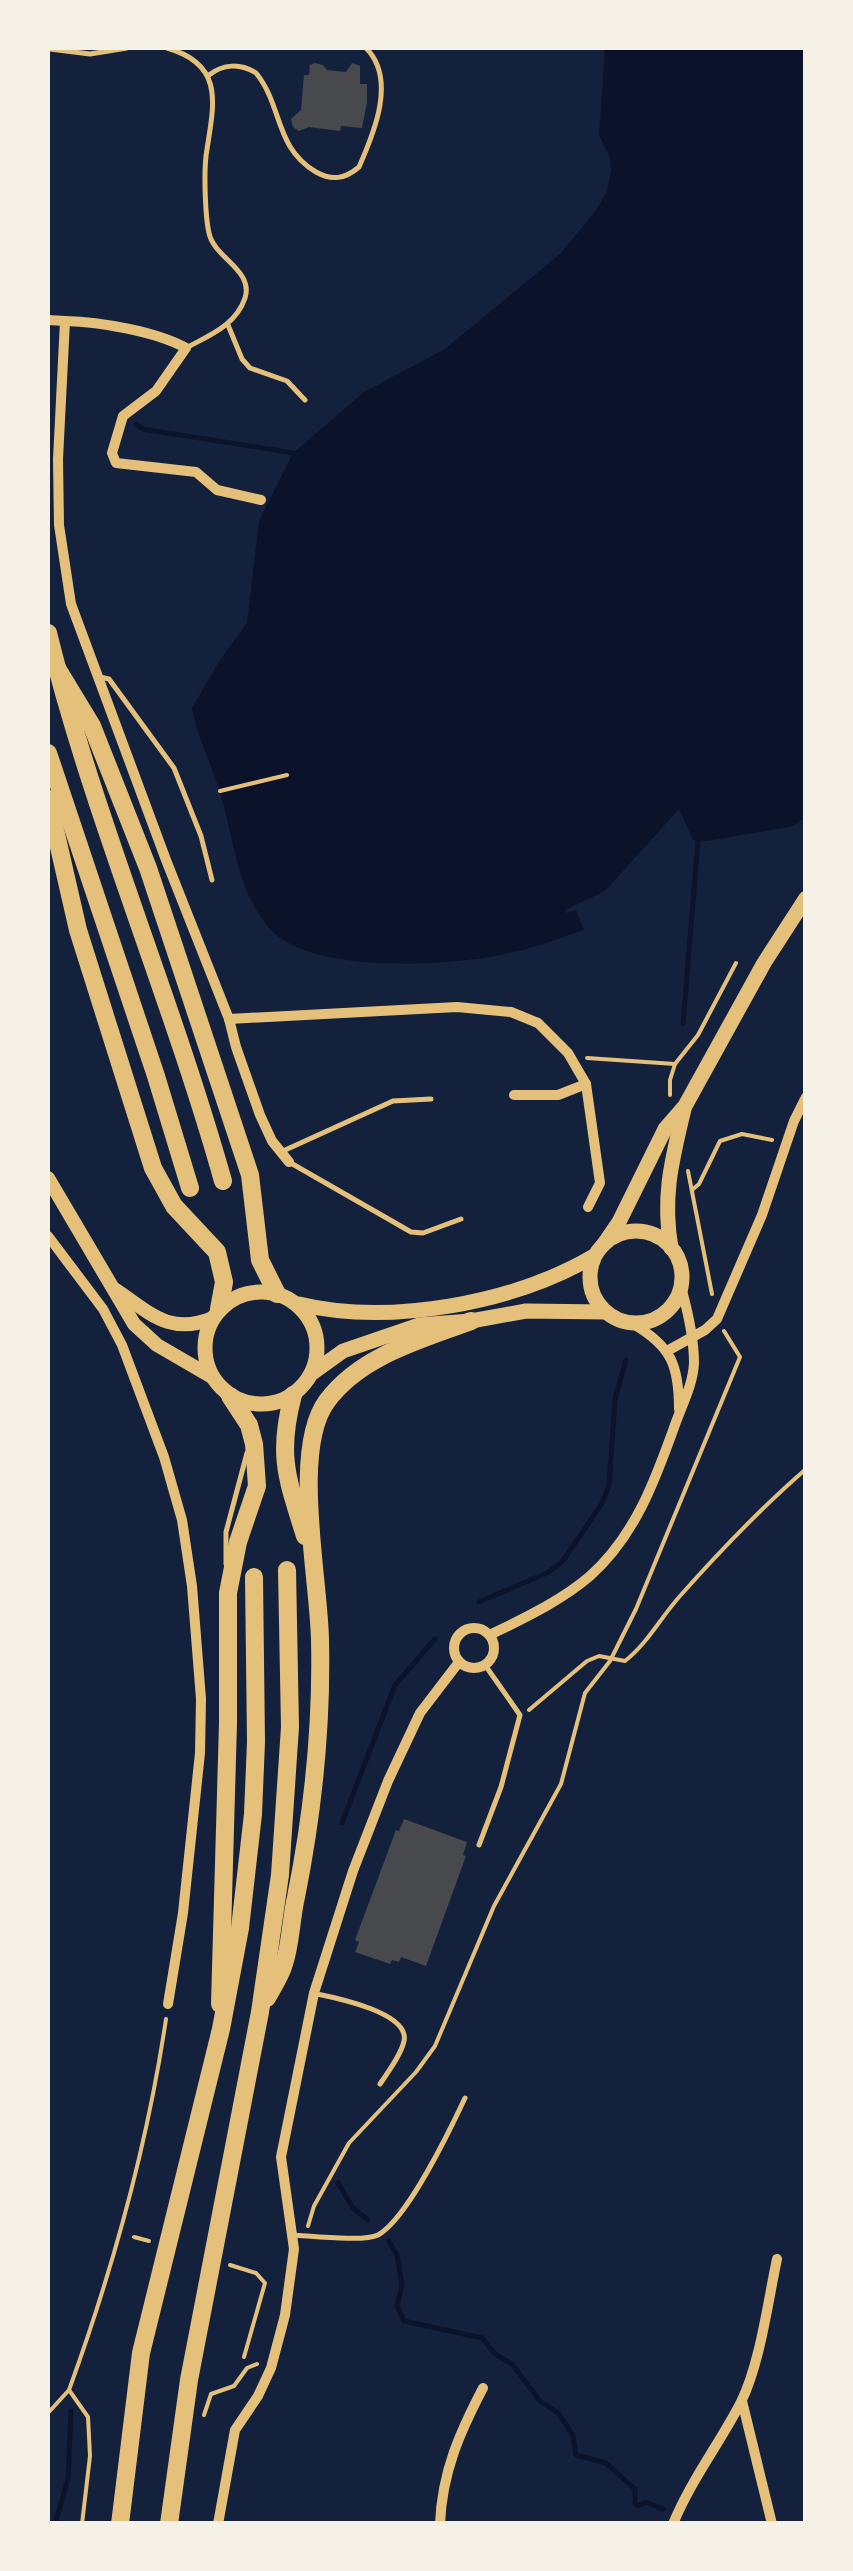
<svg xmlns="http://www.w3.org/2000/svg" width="853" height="2571" viewBox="0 0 853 2571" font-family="'Space Grotesk',sans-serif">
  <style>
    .water { fill: #0b132b }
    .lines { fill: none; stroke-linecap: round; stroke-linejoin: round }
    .stream { stroke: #0b132b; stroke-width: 5 }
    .building { fill: #48494c }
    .path { stroke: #e5c07b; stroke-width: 4 }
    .service { stroke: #e5c07b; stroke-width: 5 }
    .minor { stroke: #e5c07b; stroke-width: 10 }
    .secondary { stroke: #e5c07b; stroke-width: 14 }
    .primary { stroke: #e5c07b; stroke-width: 15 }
    .trunk { stroke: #e5c07b; stroke-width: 18 }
  </style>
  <rect width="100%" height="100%" fill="#14213d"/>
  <path class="water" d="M 605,48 L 805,48 L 806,816 L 794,826 L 707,841 L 693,840 L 679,809 L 605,891 L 565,910 L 567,913 L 576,910 L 584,930 C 562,937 541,946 518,951 C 461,966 317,976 272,931 C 236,893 234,836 219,789 C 210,762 197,736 192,708 L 218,663 L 247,623 L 259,521 L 293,453 L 364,392 L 445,349 L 561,253 L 596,210 L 607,191 L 611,171 L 610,158 L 599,135 Z"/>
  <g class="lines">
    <g class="stream">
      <polyline points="136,424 143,429 293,453"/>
      <polyline points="683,1024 698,840"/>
      <polyline points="479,1602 547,1573 562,1562 601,1505 609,1486 615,1399 626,1360"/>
      <polyline points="342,1823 395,1685 435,1639"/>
      <polyline points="338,2183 353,2208 368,2220"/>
      <polyline points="389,2241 397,2255 402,2285 397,2306 404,2321 482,2338 495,2354 512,2364 540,2401 558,2413 573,2435 576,2455 606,2463 635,2489 635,2504 638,2506 646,2502 663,2509"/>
      <polyline points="683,2523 684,2524"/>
      <polyline points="55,2524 68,2479 71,2411"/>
    </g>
  </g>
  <g class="building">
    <polygon points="315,63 323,65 327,70 346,72 352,63 360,66 360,84 367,84 367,102 362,128 341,126 340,131 309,127 299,131 293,127 291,119 301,110 304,75 309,75 310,65"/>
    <polygon points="404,1819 467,1842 463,1855 466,1856 426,1966 401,1957 399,1962 392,1960 390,1964 355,1952 359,1942 355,1940 396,1830 399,1831"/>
  </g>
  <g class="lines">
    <g class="path">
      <polyline points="220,791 287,775"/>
      <polyline points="587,1058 675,1064"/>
      <polyline points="670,1095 670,1080 675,1064 698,1035 736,963"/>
      <polyline points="688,1171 712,1294"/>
      <polyline points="692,1190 699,1184 720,1141 742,1134 772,1140"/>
      <path d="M 529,1710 L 587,1661 L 599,1656 L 625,1661 C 648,1643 661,1617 680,1596 C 719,1552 761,1508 806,1469"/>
      <polyline points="308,2226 314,2206 349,2143 416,2072 435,2046 494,1906 561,1784 585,1693 610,1661 636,1609 740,1357 724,1331"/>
      <polyline points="134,2237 149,2241"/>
      <polyline points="230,2265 256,2273 265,2283 244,2357"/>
      <polyline points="48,2413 69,2390"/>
      <polyline points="204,2415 211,2394 234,2386 247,2368 257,2364"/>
      <path d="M 82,2524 L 90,2456 L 88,2417 L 69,2390 C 113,2269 147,2147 166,2019"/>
    </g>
    <g class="service">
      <path d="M 167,48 C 227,65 213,107 206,156 C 204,174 205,216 209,233 C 214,258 254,270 245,298 C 236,325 210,335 188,347"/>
      <polyline points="50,49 90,54 127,48"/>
      <path d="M 209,75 C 223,64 240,63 256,73 C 283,106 274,147 316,172 C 332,181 345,179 359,167 C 374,133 397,79 366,48"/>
      <polyline points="228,325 242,359 250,368 287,381 305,400"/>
      <polyline points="100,677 109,679 174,768 201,836 212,880"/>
      <polyline points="283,1151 393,1101 431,1099"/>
      <polyline points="289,1162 411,1232 423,1233 461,1219"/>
      <polyline points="226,1564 226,1532 247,1453"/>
      <polyline points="479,1845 501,1787 520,1715 485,1665"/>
      <path d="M 317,1994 C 337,1998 410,2013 404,2041 C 401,2055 388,2072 380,2084"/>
      <path d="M 293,2235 C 312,2236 364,2242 378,2235 C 407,2219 450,2130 465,2098"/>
    </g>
    <g class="minor">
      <polyline points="48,320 65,321 58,459 59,525 71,604 166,860 229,1019 236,1047 260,1115 272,1141 289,1162"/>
      <path d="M 65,321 C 100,322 155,331 186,348 L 156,391 L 123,416 L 112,453 L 116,463 L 196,472 L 217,490 L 261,500"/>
      <polyline points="229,1019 457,1007 511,1012 538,1023 568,1053 586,1084 600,1183 588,1207"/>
      <polyline points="514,1095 558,1095 586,1084"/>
      <polyline points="48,1236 103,1309 122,1345 164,1457 182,1520 192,1586 201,1699 200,1753 183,1913 168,2004"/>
      <path d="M 633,1324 C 671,1346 679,1365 679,1409"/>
      <polyline points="667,1351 705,1330 717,1319 762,1215 794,1121 806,1097"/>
      <circle cx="474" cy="1648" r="20"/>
      <path d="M 490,1635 C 524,1618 561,1601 590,1576 C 636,1535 656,1478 676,1422 C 683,1403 693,1384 694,1363 C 694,1337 688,1312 681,1287"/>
      <polyline points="742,2401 772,2524"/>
      <polyline points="218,2524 235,2430 258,2396 271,2368 285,2315 294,2249 281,2157 314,1993 353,1871 388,1781 420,1713 459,1662"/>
      <path d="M 440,2524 C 442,2472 460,2432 483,2388"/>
      <path d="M 673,2524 C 691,2480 720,2443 741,2402 C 760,2364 768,2301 777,2259"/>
    </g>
    <g class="secondary">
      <polyline points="48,1178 134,1324 157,1345 212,1377"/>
      <path d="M 116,1290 C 150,1313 170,1336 213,1318"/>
    </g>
    <g class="primary">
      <circle cx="636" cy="1277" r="46"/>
      <polyline points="604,1244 619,1222 665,1129 685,1106 764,963 806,898"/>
      <path d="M 671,1248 C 662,1196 672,1160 684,1109"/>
      <circle cx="261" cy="1348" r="56"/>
      <path d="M 299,1304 C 390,1326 514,1303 594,1256"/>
      <polyline points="311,1374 343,1351 419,1325 471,1321 526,1311 605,1312"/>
    </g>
    <g class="trunk">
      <path d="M 48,633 C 94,819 171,996 223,1181"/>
      <polyline points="55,665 92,726 148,868 250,1175 260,1260 277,1294"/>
      <polyline points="48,753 156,1076 190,1188"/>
      <polyline points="48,799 78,930 153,1168 174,1206 217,1252 224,1282 219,1309"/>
      <path d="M 293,1395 C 277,1455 287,1478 305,1536"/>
      <path d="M 267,1998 C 273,1987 281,1975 284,1964 C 291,1943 291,1918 296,1897 C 313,1812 322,1726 320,1640 C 319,1578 291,1449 327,1401 C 360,1356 420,1340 471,1321"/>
      <polyline points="220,2004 228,1723 228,1593 238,1542 257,1486 254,1444 249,1425 230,1396"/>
      <polyline points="120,2524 141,2353 221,2029 240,1928 253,1814 256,1742 254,1577"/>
      <polyline points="169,2524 189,2380 260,2012 280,1875 290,1727 287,1570"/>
    </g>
  </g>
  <rect width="853" height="2571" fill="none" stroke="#f6f1e7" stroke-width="100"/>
</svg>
